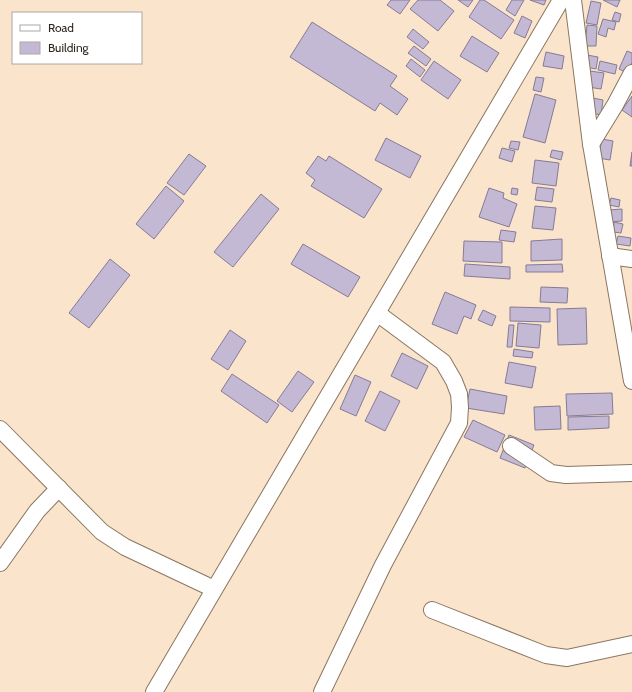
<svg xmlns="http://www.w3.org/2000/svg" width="632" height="692" viewBox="0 0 632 692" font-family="Cabin,sans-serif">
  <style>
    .building { fill: #c4b9d5; stroke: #867b95 }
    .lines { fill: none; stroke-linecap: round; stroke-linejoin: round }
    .minor-casing { stroke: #8a7660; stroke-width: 18 }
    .minor { stroke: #fff; stroke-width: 16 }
  </style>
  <rect width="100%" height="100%" fill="#fbe4cc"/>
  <g class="building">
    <polygon points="391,0 410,0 400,14 387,5"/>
    <polygon points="418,0 440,0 454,11 438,31 410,9"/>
    <polygon points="458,0 473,0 468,7"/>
    <polygon points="480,0 484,0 514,20 501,39 469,17"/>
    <polygon points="512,0 524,0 515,16 506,10"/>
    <polygon points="530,0 546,0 544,5"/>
    <polygon points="603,0 620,0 617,7"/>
    <polygon points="591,1 601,3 597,25 586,23"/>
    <polygon points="615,12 621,14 619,22 612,20"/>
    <polygon points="522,16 532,21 525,38 514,33"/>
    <polygon points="603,19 616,22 614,30 608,28 606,37 598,34"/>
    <polygon points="312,22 397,76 390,86 408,99 397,115 380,103 375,111 290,57"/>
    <polygon points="587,25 597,26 596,46 585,46"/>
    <polygon points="413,29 429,42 423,49 407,37"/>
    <polygon points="472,36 499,53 487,72 460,56"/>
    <polygon points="414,46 431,59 426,66 408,53"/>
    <polygon points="627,51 632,53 632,62 627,73 619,69"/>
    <polygon points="546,52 564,56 562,69 543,66"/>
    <polygon points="587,55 598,57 596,69 585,67"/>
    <polygon points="411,59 425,70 420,77 406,66"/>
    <polygon points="434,61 461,80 448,99 421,80"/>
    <polygon points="600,61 617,65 615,74 598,70"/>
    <polygon points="590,71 604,73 601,89 588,87"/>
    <polygon points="536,77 544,78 541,92 533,90"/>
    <polygon points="535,94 556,100 545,143 523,137"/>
    <polygon points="632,96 632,117 622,110"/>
    <polygon points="593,98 603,100 601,115 591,113"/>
    <polygon points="386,138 421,156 410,178 375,160"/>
    <polygon points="602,139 613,141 610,160 598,158"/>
    <polygon points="511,141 520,142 518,150 509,148"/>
    <polygon points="502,148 515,151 512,162 499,158"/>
    <polygon points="552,150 563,152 561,160 550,157"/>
    <polygon points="632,152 632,166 630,166"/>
    <polygon points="189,154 206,166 184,195 167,183"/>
    <polygon points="318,156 326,161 329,156 382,189 364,218 311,186 315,180 306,173"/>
    <polygon points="535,160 559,163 556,186 532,183"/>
    <polygon points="166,186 184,201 154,239 136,224"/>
    <polygon points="537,187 554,189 552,202 535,200"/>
    <polygon points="489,188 504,193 503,198 517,204 509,227 479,217"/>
    <polygon points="512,188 518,189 517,195 511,194"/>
    <polygon points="261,194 279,209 233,267 214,252"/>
    <polygon points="611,198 620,200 619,207 609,205"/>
    <polygon points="535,206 556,208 553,230 532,228"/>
    <polygon points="622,209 622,221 609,222 609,210"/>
    <polygon points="614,222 623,224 621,233 613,232"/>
    <polygon points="501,230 516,232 514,242 499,240"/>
    <polygon points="618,236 631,238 630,246 616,244"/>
    <polygon points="562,239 562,260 531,261 531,241"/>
    <polygon points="464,241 502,242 502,263 463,261"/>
    <polygon points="303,244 360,277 348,297 291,264"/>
    <polygon points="110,259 130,275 89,328 69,313"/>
    <polygon points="465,264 510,267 510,279 464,276"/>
    <polygon points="562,264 563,272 526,272 526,265"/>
    <polygon points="541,287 568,288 567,303 540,302"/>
    <polygon points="445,292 476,305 471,319 464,316 457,334 432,324"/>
    <polygon points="510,307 550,308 550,322 510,321"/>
    <polygon points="586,308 587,344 558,345 557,309"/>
    <polygon points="483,310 496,316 492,326 478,320"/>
    <polygon points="518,323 541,325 539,348 516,346"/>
    <polygon points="509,325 514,325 512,347 507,347"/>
    <polygon points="230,330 246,341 228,370 211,359"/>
    <polygon points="514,349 533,352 532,358 513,356"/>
    <polygon points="402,353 428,366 417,389 391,376"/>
    <polygon points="509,362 536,367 532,388 505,383"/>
    <polygon points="298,371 314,382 292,412 277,401"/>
    <polygon points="232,374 279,405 267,423 221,391"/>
    <polygon points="355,375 371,382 356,416 340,409"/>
    <polygon points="470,389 507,396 504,414 466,408"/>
    <polygon points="380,391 400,401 385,431 365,421"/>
    <polygon points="612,393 613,414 567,416 566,394"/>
    <polygon points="560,406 561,429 535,430 534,407"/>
    <polygon points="609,416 609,428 568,430 568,417"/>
    <polygon points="473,420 505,435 497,452 464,437"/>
    <polygon points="509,435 534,445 525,468 500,458"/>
  </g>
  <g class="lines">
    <g class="minor-casing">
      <g id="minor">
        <polyline points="573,0 591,144 632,381"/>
        <polyline points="591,144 615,105 632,73"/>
        <polyline points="610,256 632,259"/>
        <polyline points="0,429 102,532 125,547 214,589"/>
        <polyline points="511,446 551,473 566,475 632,473"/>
        <polyline points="0,563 37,511 59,488"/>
        <polyline points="432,610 546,655 567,658 632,644"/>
        <polyline points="154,692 561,0"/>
        <polyline points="322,692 383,565 459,423 460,407 459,394 454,381 443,362 377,313"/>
      </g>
    </g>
    <use href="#minor" class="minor"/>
  </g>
  <rect x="12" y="12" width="130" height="52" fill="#ffffff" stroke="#aba8a5"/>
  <rect x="20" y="25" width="20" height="6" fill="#ffffff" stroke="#aba8a5"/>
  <text x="48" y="32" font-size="12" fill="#2e261d">Road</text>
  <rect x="20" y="42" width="20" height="12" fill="#c4b9d5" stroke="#aba8a5"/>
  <text x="48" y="52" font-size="12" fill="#2e261d">Building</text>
</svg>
